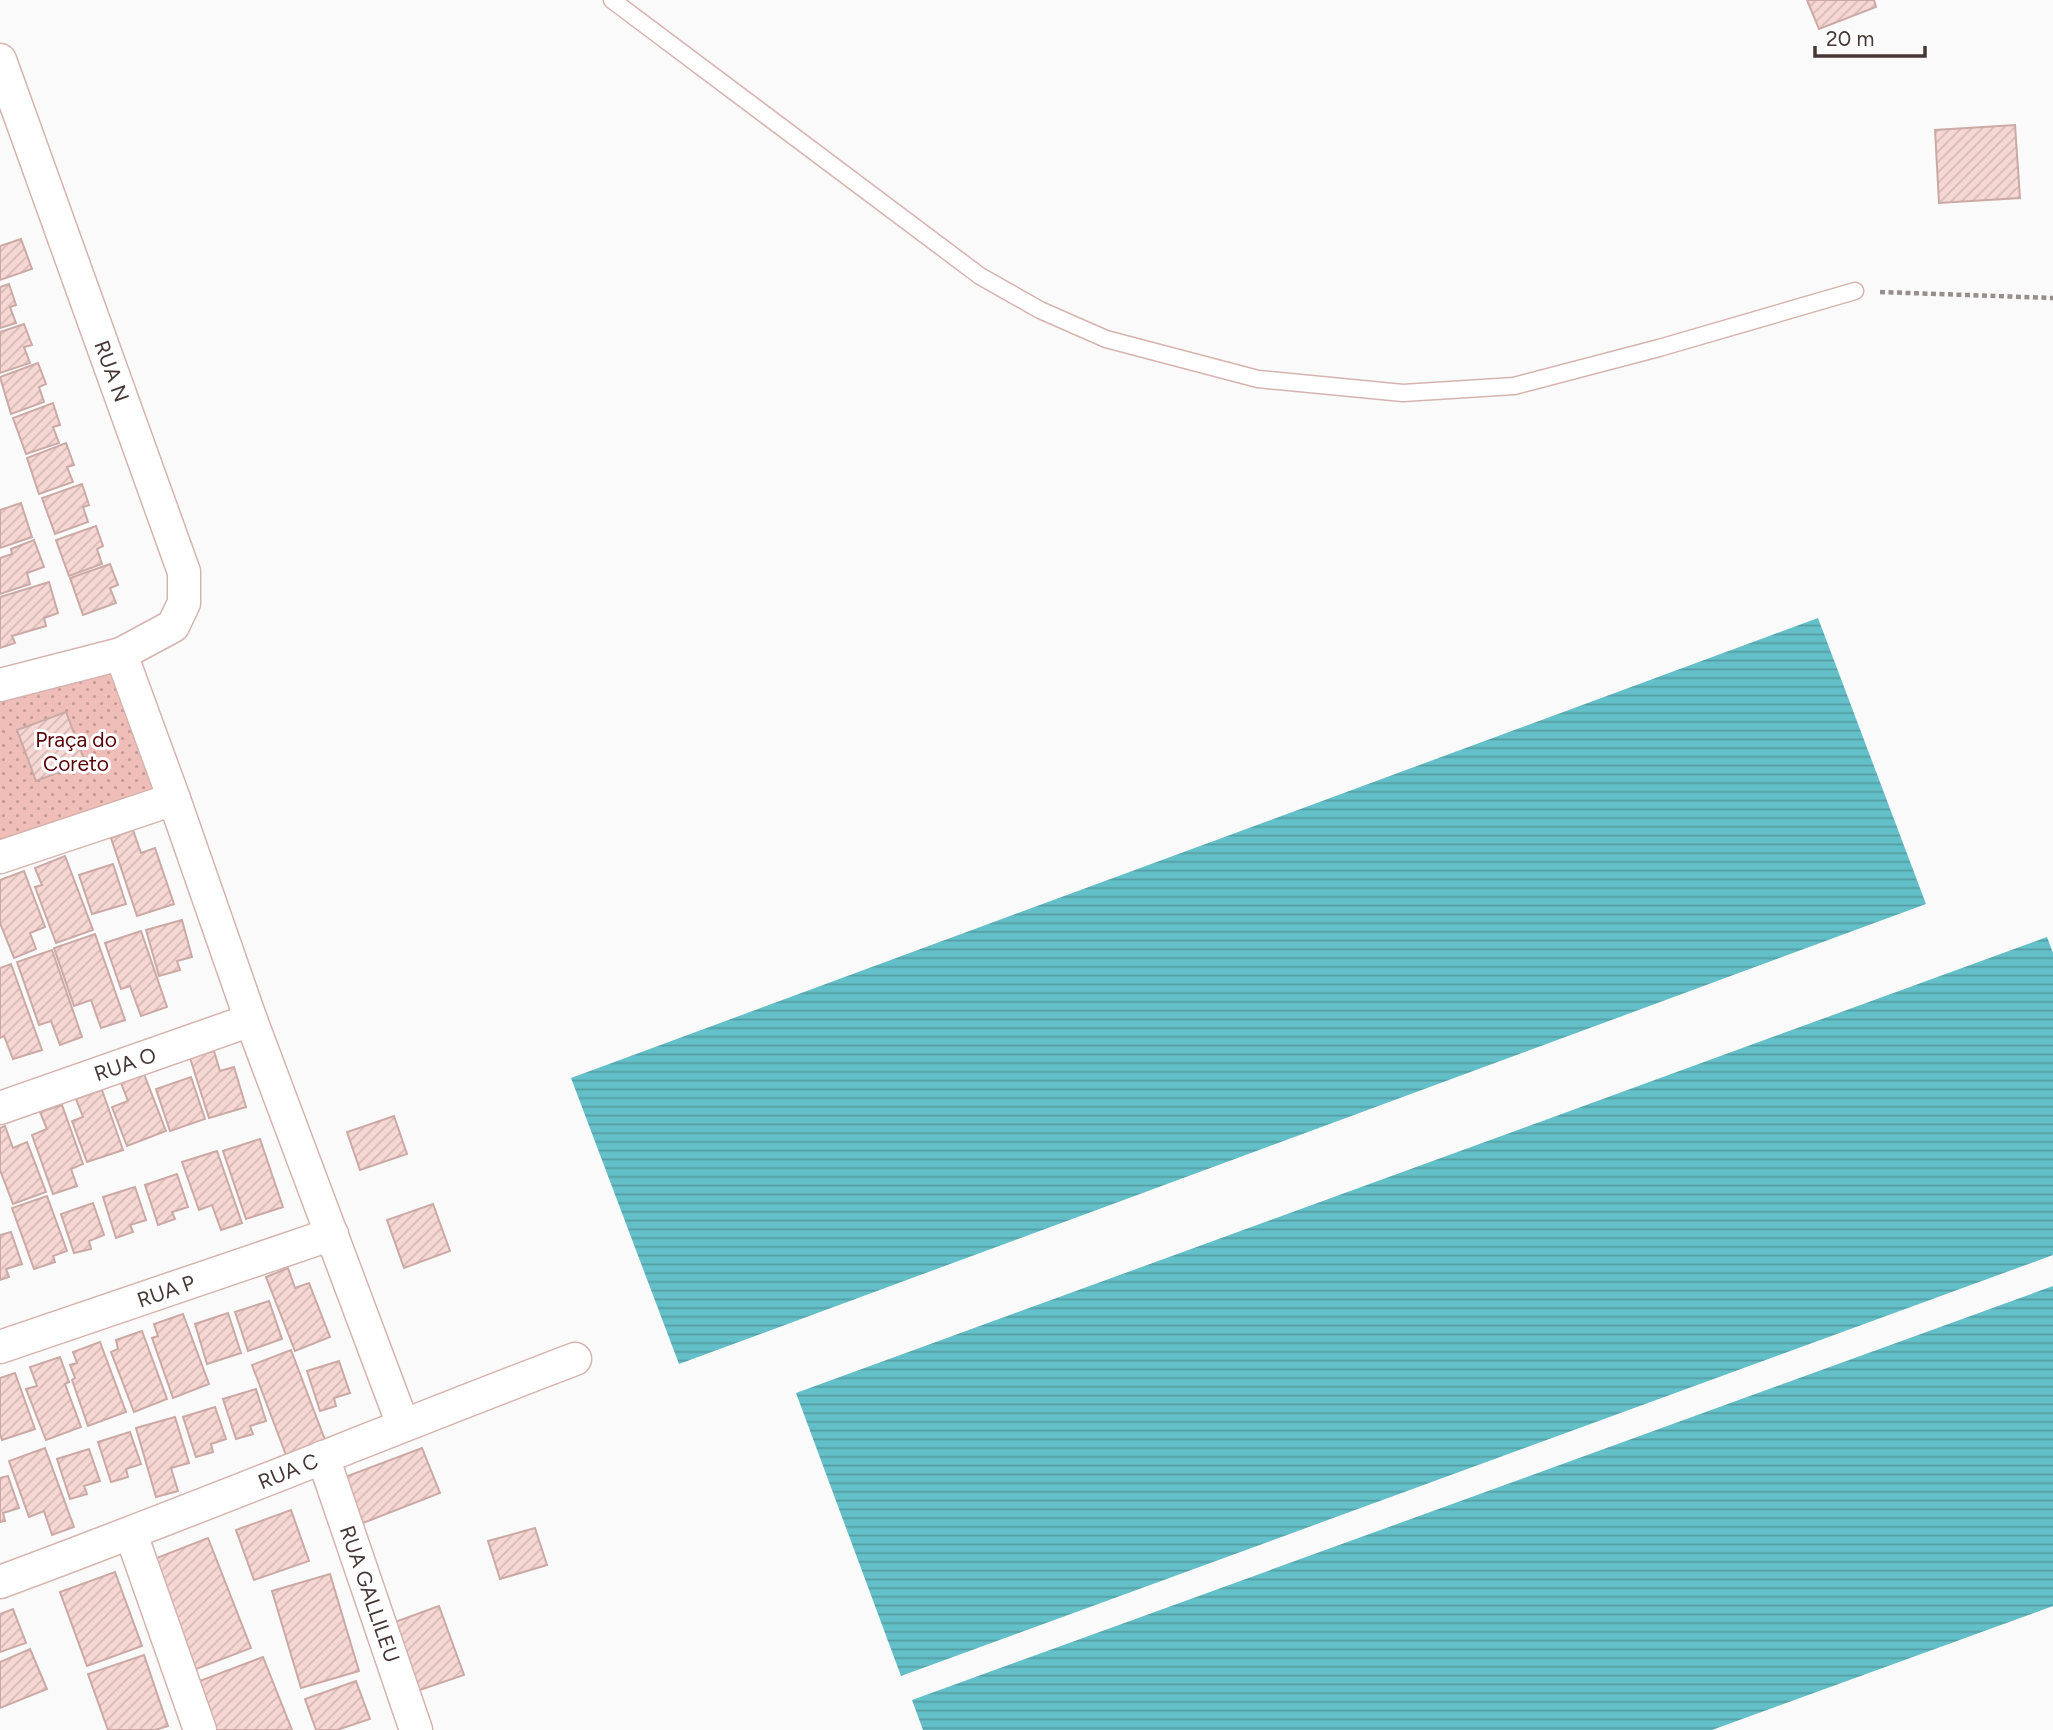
<svg xmlns="http://www.w3.org/2000/svg" width="2053" height="1730" viewBox="0 0 2053 1730" font-family="Figtree,sans-serif">
  <style>
    .park { fill: url(#park-dots) }
    .water { fill: url(#water-rules) }
    .building { fill: url(#building-hatch); stroke: #cba9a5; stroke-width: 2 }
    .lines { fill: none; stroke-linecap: round; stroke-linejoin: round }
    .service-casing { stroke: #d5b3af; stroke-width: 19 }
    .minor-casing { stroke: #d5b3af; stroke-width: 35 }
    .path { stroke: #978f8e; stroke-width: 4.5; stroke-dasharray: 5 3.5; stroke-linecap: butt }
    .service { stroke: #fff; stroke-width: 16 }
    .minor { stroke: #fff; stroke-width: 32 }
    .labels { text-anchor: middle; dominant-baseline: central; stroke-width: 6; stroke-linejoin: round; paint-order: stroke }
    .street-label { font-size: 21px; fill: #453735; stroke: #fff }
    .park-label { font-size: 21px; fill: #590006; stroke: #fff }
  </style>
  <defs>
    <pattern id="park-dots" width="8" height="8" patternUnits="userSpaceOnUse" patternTransform="scale(1.75)"><rect width="8" height="8" fill="#efbeb8"/><path d="M2 2h.1M6 6h.1" fill="none" stroke="#c39b96" stroke-width="1.8" stroke-linecap="round"/></pattern>
    <pattern id="water-rules" width="6" height="5" patternUnits="userSpaceOnUse" patternTransform="scale(1.75)"><rect width="6" height="5" fill="#64c0c8"/><path d="M0 2.5h6" fill="none" stroke="#549da3"/></pattern>
    <pattern id="building-hatch" width="6" height="6" patternUnits="userSpaceOnUse" patternTransform="scale(1.75)"><rect width="6" height="6" fill="#f6d7d3"/><path d="M-1 1l2-2M0 6l6-6M5 7l2-2" fill="none" stroke="#d4b9b6"/></pattern>
  </defs>
  <rect width="100%" height="100%" fill="#fafafa"/>
  <polygon class="park" points="121,654 174,799 0,857 0,685"/>
  <g class="water">
    <polygon points="1818,618 1926,904 679,1364 571,1078"/>
    <polygon points="2047,937 2053,953 2053,1255 901,1676 796,1393"/>
    <polygon points="2053,1286 2053,1606 1712,1730 923,1730 912,1700"/>
  </g>
  <g class="building">
    <polygon points="1807,0 1874,0 1876,7 1819,29"/>
    <polygon points="2015,125 2020,198 1939,203 1935,130"/>
    <polygon points="21,239 32,269 0,280 0,246"/>
    <polygon points="9,284 16,305 10,307 16,323 0,328 0,287"/>
    <polygon points="24,324 32,345 24,347 30,363 0,373 0,332"/>
    <polygon points="38,363 46,384 39,387 44,402 11,414 0,377"/>
    <polygon points="53,403 60,425 53,427 59,443 26,454 13,418"/>
    <polygon points="66,443 74,465 67,467 73,482 39,494 27,458"/>
    <polygon points="82,484 89,505 83,507 88,522 55,534 42,498"/>
    <polygon points="21,503 32,537 0,548 0,510"/>
    <polygon points="96,526 103,546 97,549 102,564 69,576 56,540"/>
    <polygon points="34,540 44,567 27,573 30,584 0,594 0,558 12,554 11,549"/>
    <polygon points="110,564 118,585 110,588 116,603 83,615 70,578"/>
    <polygon points="49,582 58,613 44,618 46,626 12,636 15,643 0,648 0,597"/>
    <polygon points="66,712 85,762 36,781 17,730"/>
    <polygon points="133,830 141,853 155,848 174,904 137,916 111,838"/>
    <polygon points="65,856 93,930 56,943 35,887 42,885 35,868"/>
    <polygon points="113,864 126,904 92,914 79,875"/>
    <polygon points="24,871 45,927 30,933 36,949 14,958 0,923 0,880"/>
    <polygon points="182,920 192,957 177,961 180,970 159,976 146,930"/>
    <polygon points="141,931 167,1007 141,1016 130,986 121,989 105,943"/>
    <polygon points="95,934 125,1020 101,1028 91,1000 74,1006 54,948"/>
    <polygon points="52,950 82,1037 60,1045 51,1021 39,1025 17,962"/>
    <polygon points="11,964 42,1050 13,1059 4,1036 0,1038 0,968"/>
    <polygon points="214,1051 220,1071 234,1067 246,1107 209,1118 190,1058"/>
    <polygon points="144,1074 166,1131 127,1146 112,1107 128,1101 121,1083"/>
    <polygon points="191,1077 205,1119 170,1131 156,1089"/>
    <polygon points="102,1090 123,1150 87,1162 72,1121 83,1117 76,1099"/>
    <polygon points="62,1105 83,1164 71,1169 77,1186 53,1194 32,1135 47,1129 40,1112"/>
    <polygon points="394,1116 407,1154 360,1170 347,1132"/>
    <polygon points="5,1126 13,1148 27,1142 46,1192 13,1204 0,1170 0,1128"/>
    <polygon points="260,1139 283,1207 246,1219 223,1151"/>
    <polygon points="217,1151 242,1223 221,1230 212,1205 199,1210 182,1162"/>
    <polygon points="177,1174 188,1207 172,1212 175,1219 158,1225 145,1185"/>
    <polygon points="135,1187 146,1220 130,1225 133,1232 116,1238 103,1197"/>
    <polygon points="47,1196 67,1251 53,1256 55,1262 34,1269 12,1208"/>
    <polygon points="93,1203 104,1235 89,1241 91,1249 74,1253 61,1214"/>
    <polygon points="433,1204 450,1251 404,1268 387,1220"/>
    <polygon points="11,1232 22,1264 6,1269 9,1277 0,1280 0,1235"/>
    <polygon points="288,1268 295,1288 309,1283 330,1337 295,1351 266,1277"/>
    <polygon points="269,1301 282,1339 248,1351 235,1312"/>
    <polygon points="228,1313 241,1353 207,1364 195,1324"/>
    <polygon points="183,1314 209,1384 173,1398 152,1338 158,1336 154,1324"/>
    <polygon points="142,1331 167,1399 134,1412 111,1352 118,1349 116,1340"/>
    <polygon points="100,1342 126,1412 88,1426 72,1380 75,1378 70,1365 77,1363 73,1352"/>
    <polygon points="291,1350 325,1440 286,1455 252,1365"/>
    <polygon points="60,1357 69,1382 65,1384 81,1427 46,1440 26,1389 37,1386 30,1367"/>
    <polygon points="339,1361 350,1393 334,1398 336,1406 320,1411 307,1371"/>
    <polygon points="15,1373 35,1429 2,1440 0,1434 0,1378"/>
    <polygon points="256,1389 266,1421 250,1426 253,1434 236,1439 223,1399"/>
    <polygon points="215,1407 226,1439 211,1444 213,1452 196,1457 183,1417"/>
    <polygon points="175,1417 189,1463 171,1468 178,1491 156,1497 136,1428"/>
    <polygon points="130,1432 141,1464 126,1469 128,1477 111,1482 98,1442"/>
    <polygon points="45,1448 74,1527 52,1535 44,1511 29,1517 9,1461"/>
    <polygon points="422,1448 440,1493 363,1523 345,1477"/>
    <polygon points="89,1449 100,1481 84,1486 87,1494 70,1499 57,1459"/>
    <polygon points="8,1476 19,1508 3,1513 5,1521 0,1522 0,1478"/>
    <polygon points="291,1510 309,1561 254,1580 236,1530"/>
    <polygon points="535,1528 547,1565 500,1579 488,1541"/>
    <polygon points="208,1538 251,1648 191,1671 149,1561"/>
    <polygon points="115,1572 142,1646 87,1666 60,1592"/>
    <polygon points="330,1574 359,1671 301,1688 272,1591"/>
    <polygon points="439,1606 464,1675 417,1691 392,1623"/>
    <polygon points="13,1609 26,1643 0,1652 0,1614"/>
    <polygon points="30,1649 47,1689 0,1708 0,1662"/>
    <polygon points="144,1655 168,1726 155,1730 108,1730 88,1674"/>
    <polygon points="263,1657 292,1730 216,1730 197,1682"/>
    <polygon points="356,1681 370,1719 337,1730 316,1730 305,1699"/>
  </g>
  <g class="lines">
    <g class="service-casing">
      <polyline id="service" points="612,0 980,276 1040,310 1106,339 1258,379 1403,393 1514,386 1659,348 1855,291"/>
    </g>
    <g class="minor-casing">
      <g id="minor">
        <polyline points="0,60 184,572 184,603 173,626 121,654 0,685"/>
        <polyline points="121,654 174,799 251,1020 403,1425"/>
        <polyline points="0,857 174,799"/>
        <polyline points="0,1108 251,1020"/>
        <polyline points="0,1347 332,1234"/>
        <polyline points="323,1457 416,1730"/>
        <polyline points="131,1534 200,1730"/>
        <path d="M 0,1582 C 193,1511 383,1432 575,1359"/>
      </g>
    </g>
    <polyline class="path" points="1880,292 2053,298"/>
    <use href="#service" class="service"/>
    <use href="#minor" class="minor"/>
  </g>
  <g class="labels">
    <g class="street-label">
      <text transform="translate(112 371) rotate(70)">RUA N</text>
      <text transform="translate(125 1064) rotate(-19)">RUA O</text>
      <text transform="translate(166 1291) rotate(-19)">RUA P</text>
      <text transform="translate(288 1471) rotate(-22)">RUA C</text>
      <text transform="translate(370 1594) rotate(71)">RUA GALLILEU</text>
    </g>
    <g class="park-label">
      <text x="76" y="739">Praça do<tspan x="76" dy="24">Coreto</tspan></text>
    </g>
  </g>
  <path d="M1815 46v10h110v-10" fill="none" stroke="#453735" stroke-width="3.5"/>
  <text x="1826" y="46" font-size="21" fill="#453735" stroke="#ffffff" stroke-width="5" paint-order="stroke">20 m</text>
</svg>
